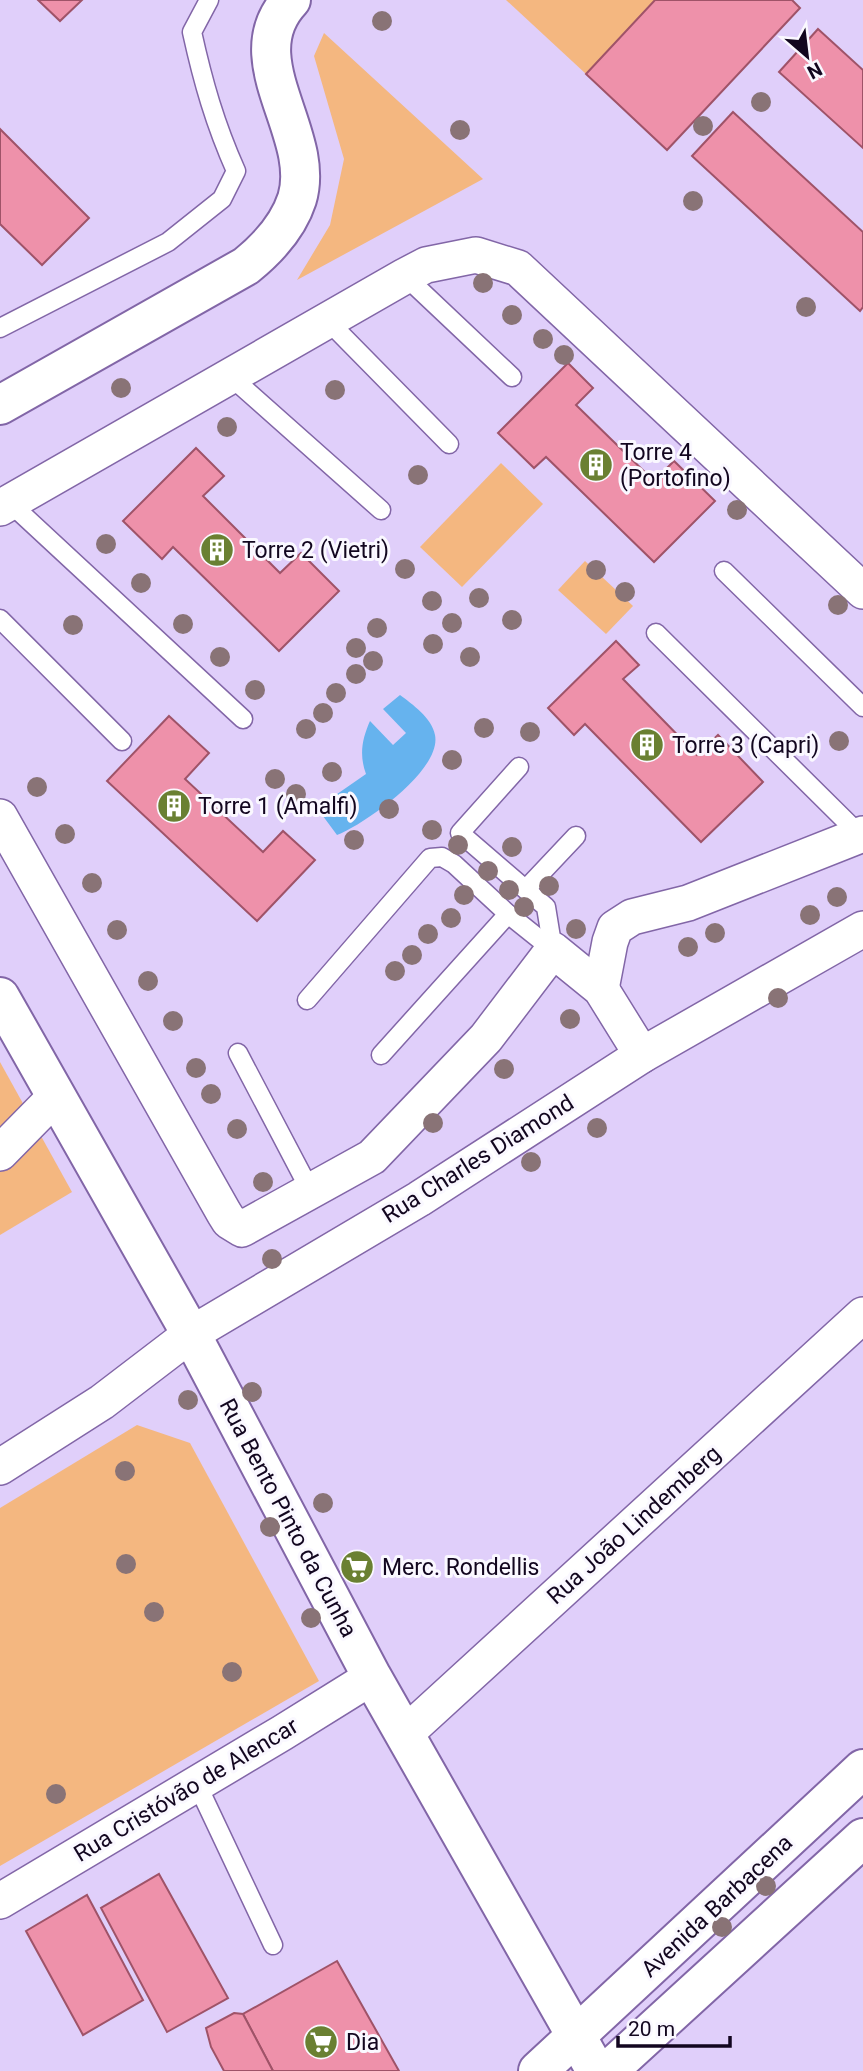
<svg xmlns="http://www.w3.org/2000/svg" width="863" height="2071" viewBox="0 0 863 2071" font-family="Roboto,sans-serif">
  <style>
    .green { fill: #f4b780 }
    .water { fill: #66b3ee }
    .building { fill: #ee91aa; stroke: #9f5368; stroke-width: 2 }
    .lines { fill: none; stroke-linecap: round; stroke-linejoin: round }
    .service-casing { stroke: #8266a7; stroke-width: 21 }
    .minor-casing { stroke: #8266a7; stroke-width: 38 }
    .tertiary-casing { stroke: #8266a7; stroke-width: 42 }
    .secondary-casing { stroke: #8266a7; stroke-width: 42 }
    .service { stroke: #fff; stroke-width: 18 }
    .minor { stroke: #fff; stroke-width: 35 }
    .tertiary { stroke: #fff; stroke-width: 38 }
    .secondary { stroke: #fff; stroke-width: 38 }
    .tree { fill: #897376 }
    .labels { text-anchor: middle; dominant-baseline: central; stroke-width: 6; stroke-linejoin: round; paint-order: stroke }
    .poi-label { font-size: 23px; fill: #12061f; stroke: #faf8ff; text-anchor: start }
    .street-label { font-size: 23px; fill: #12061f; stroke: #faf8ff }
  </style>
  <rect width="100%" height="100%" fill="#e0cffa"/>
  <g class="green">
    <polygon points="506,0 655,0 586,74"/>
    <polygon points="324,33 483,179 297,280 330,225 344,159 314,56"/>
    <polygon points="501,463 543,504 462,587 420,547"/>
    <polygon points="585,561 633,606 606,634 558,590"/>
    <polygon points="0,1062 72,1192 0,1235"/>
    <polygon points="137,1425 190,1443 319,1681 0,1866 0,1508"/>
  </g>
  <path class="water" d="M 400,695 C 412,704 432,718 435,735 C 442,770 365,824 337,835 L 317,808 L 366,774 C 359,755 362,739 370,721 L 393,745 L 406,733 L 383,709 Z"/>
  <g class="building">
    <polygon points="38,0 82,0 60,21"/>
    <polygon points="655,0 792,0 800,8 667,150 586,74"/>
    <polygon points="818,29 863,70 863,148 779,72"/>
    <polygon points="733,112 863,232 863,307 860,311 692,156"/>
    <polygon points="0,129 89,218 42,265 0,224"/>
    <polygon points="568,363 593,388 576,405 654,481 674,461 715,501 654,562 546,457 534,468 498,433"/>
    <polygon points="196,448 224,476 203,496 280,573 301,553 339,591 279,651 173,547 162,559 123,521"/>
    <polygon points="616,641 639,665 623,679 697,755 718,735 763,782 701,842 585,724 574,735 548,708"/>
    <polygon points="169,716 209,753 185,779 263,852 283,831 315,860 257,921 107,781"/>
    <polygon points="159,1874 228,1998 167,2032 101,1908"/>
    <polygon points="87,1895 143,2000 83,2035 26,1931"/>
    <polygon points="337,1961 399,2071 273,2071 243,2014"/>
    <polygon points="234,2013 243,2014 273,2071 224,2071 211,2047 206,2028"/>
  </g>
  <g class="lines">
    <g class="service-casing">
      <g id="service">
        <polyline points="405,276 512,377"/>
        <polyline points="326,319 449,444"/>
        <path d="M 0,328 L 168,242 L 222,199 L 236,171 C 215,124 203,82 192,32 L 209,0"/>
        <polyline points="230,376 381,510"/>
        <polyline points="10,503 243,719"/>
        <polyline points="724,571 863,707"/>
        <polyline points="0,619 122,741"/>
        <polyline points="656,633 861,836"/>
        <polyline points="519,767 460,833 546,907 553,950"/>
        <polyline points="526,889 576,836"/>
        <polyline points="307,1000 430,858 442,857 454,864 508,914 553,950"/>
        <polyline points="238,1053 311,1192"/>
        <polyline points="381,1055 508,914"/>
        <polyline points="197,1784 273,1945"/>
      </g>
    </g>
    <g class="minor-casing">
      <g id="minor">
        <polyline points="0,508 405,276 426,265 476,255 518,268 863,591"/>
        <polyline points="0,817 224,1213 229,1221 242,1229 372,1157 486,1038 553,950 601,989 642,1055"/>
        <polyline points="601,989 610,942 615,928 632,917 688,903 863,834"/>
        <polyline points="0,1153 56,1096"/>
        <polyline points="0,1467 102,1402 191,1334 419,1199 642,1055 863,929"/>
        <polyline points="405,1734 863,1315"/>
        <polyline points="0,1901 282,1733 372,1677"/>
      </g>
    </g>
    <g class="tertiary-casing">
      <g id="tertiary">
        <path d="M 0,405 L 246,266 C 267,249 288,227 297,199 C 317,133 235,59 291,0"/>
        <polyline points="0,997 191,1334 372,1677 596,2071"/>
      </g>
    </g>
    <g class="secondary-casing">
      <g id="secondary">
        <polyline points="538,2071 863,1769"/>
        <polyline points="608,2071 863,1838"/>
      </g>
    </g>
    <use href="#service" class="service"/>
    <use href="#minor" class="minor"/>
    <use href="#tertiary" class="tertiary"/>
    <use href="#secondary" class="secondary"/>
  </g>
  <g class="tree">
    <circle cx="382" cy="21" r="10"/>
    <circle cx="761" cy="102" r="10"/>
    <circle cx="703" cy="126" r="10"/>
    <circle cx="460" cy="130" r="10"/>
    <circle cx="693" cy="201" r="10"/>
    <circle cx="483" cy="283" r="10"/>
    <circle cx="806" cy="307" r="10"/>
    <circle cx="512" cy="315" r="10"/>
    <circle cx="543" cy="339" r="10"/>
    <circle cx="564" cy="355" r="10"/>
    <circle cx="121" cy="388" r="10"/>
    <circle cx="335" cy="390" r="10"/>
    <circle cx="227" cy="427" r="10"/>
    <circle cx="418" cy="475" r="10"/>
    <circle cx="737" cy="510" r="10"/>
    <circle cx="106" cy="544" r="10"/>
    <circle cx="405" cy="569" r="10"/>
    <circle cx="596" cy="570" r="10"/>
    <circle cx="141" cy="583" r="10"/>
    <circle cx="625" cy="592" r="10"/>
    <circle cx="479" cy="598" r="10"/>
    <circle cx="432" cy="601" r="10"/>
    <circle cx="838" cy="605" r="10"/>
    <circle cx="512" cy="620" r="10"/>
    <circle cx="452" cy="623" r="10"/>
    <circle cx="183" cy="624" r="10"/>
    <circle cx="73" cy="625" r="10"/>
    <circle cx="377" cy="628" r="10"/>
    <circle cx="433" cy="644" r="10"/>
    <circle cx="356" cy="648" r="10"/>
    <circle cx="220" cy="657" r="10"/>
    <circle cx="470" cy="657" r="10"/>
    <circle cx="373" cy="661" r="10"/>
    <circle cx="356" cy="674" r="10"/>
    <circle cx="255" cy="690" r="10"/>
    <circle cx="336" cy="693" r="10"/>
    <circle cx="323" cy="713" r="10"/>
    <circle cx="484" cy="728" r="10"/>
    <circle cx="306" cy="729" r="10"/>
    <circle cx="530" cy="732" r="10"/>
    <circle cx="839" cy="741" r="10"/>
    <circle cx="452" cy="760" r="10"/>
    <circle cx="332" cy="772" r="10"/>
    <circle cx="275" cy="779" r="10"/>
    <circle cx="37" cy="787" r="10"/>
    <circle cx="296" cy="794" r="10"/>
    <circle cx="389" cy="809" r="10"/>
    <circle cx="432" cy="830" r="10"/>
    <circle cx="65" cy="834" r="10"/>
    <circle cx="354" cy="840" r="10"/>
    <circle cx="458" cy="845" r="10"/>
    <circle cx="512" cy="847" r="10"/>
    <circle cx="488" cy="871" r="10"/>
    <circle cx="92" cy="883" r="10"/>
    <circle cx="549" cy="886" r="10"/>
    <circle cx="509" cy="890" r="10"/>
    <circle cx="464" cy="895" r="10"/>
    <circle cx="837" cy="897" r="10"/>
    <circle cx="524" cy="907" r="10"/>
    <circle cx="810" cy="915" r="10"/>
    <circle cx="451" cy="918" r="10"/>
    <circle cx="576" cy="929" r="10"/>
    <circle cx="117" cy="930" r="10"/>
    <circle cx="715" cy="933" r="10"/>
    <circle cx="428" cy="934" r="10"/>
    <circle cx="688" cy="947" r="10"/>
    <circle cx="412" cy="955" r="10"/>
    <circle cx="395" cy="971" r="10"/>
    <circle cx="148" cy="981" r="10"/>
    <circle cx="778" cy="998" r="10"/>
    <circle cx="570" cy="1019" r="10"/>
    <circle cx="173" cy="1021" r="10"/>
    <circle cx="196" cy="1068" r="10"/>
    <circle cx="504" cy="1069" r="10"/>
    <circle cx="211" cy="1094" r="10"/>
    <circle cx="433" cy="1123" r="10"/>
    <circle cx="597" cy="1128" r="10"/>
    <circle cx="237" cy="1129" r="10"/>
    <circle cx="531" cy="1162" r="10"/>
    <circle cx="263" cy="1182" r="10"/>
    <circle cx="272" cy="1259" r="10"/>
    <circle cx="252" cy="1392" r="10"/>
    <circle cx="188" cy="1400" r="10"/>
    <circle cx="125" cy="1471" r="10"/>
    <circle cx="323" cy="1503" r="10"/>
    <circle cx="270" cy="1527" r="10"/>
    <circle cx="126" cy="1564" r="10"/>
    <circle cx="154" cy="1612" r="10"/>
    <circle cx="311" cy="1618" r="10"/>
    <circle cx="232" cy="1672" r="10"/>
    <circle cx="56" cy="1794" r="10"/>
    <circle cx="766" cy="1886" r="10"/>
    <circle cx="722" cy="1927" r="10"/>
  </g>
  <defs>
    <g id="building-disc" transform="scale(1.75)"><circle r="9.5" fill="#6a8032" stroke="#faf8ff"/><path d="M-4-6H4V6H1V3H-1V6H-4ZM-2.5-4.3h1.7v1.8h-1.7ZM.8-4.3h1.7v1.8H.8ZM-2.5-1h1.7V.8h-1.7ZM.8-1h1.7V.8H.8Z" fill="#fff"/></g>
    <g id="supermarket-disc" transform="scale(1.75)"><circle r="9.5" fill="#6a8032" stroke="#faf8ff"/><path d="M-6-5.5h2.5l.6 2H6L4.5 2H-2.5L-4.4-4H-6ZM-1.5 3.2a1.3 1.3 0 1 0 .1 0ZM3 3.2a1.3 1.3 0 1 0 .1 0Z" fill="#fff"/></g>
  </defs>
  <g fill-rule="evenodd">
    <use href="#building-disc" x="596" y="465"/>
    <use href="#building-disc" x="217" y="550"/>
    <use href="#building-disc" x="647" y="745"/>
    <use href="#building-disc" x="174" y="806"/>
    <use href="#supermarket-disc" x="357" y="1567"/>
    <use href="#supermarket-disc" x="321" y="2042"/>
  </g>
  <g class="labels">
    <g class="poi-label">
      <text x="620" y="452">Torre 4<tspan x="620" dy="26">(Portofino)</tspan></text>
      <text x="242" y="550">Torre 2 (Vietri)</text>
      <text x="672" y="745">Torre 3 (Capri)</text>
      <text x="198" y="806">Torre 1 (Amalfi)</text>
      <text x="382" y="1567">Merc. Rondellis</text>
      <text x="346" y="2042">Dia</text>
    </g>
    <g class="street-label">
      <text transform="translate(478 1159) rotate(-32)">Rua Charles Diamond</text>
      <text transform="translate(288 1518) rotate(62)">Rua Bento Pinto da Cunha</text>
      <text transform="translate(634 1525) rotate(-42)">Rua João Lindemberg</text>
      <text transform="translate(186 1790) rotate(-31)">Rua Cristóvão de Alencar</text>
      <text transform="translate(717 1906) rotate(-43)">Avenida Barbacena</text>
    </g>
  </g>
  <g transform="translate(807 56) rotate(152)" stroke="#faf8ff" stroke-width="5" paint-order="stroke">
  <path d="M0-5L12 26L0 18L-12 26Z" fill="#12061f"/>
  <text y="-10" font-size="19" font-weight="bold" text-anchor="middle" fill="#12061f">N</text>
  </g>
  <path d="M618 2036v10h112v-10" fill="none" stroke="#12061f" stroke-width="3.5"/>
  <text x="628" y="2036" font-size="21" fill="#12061f" stroke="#faf8ff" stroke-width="5" paint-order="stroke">20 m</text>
</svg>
